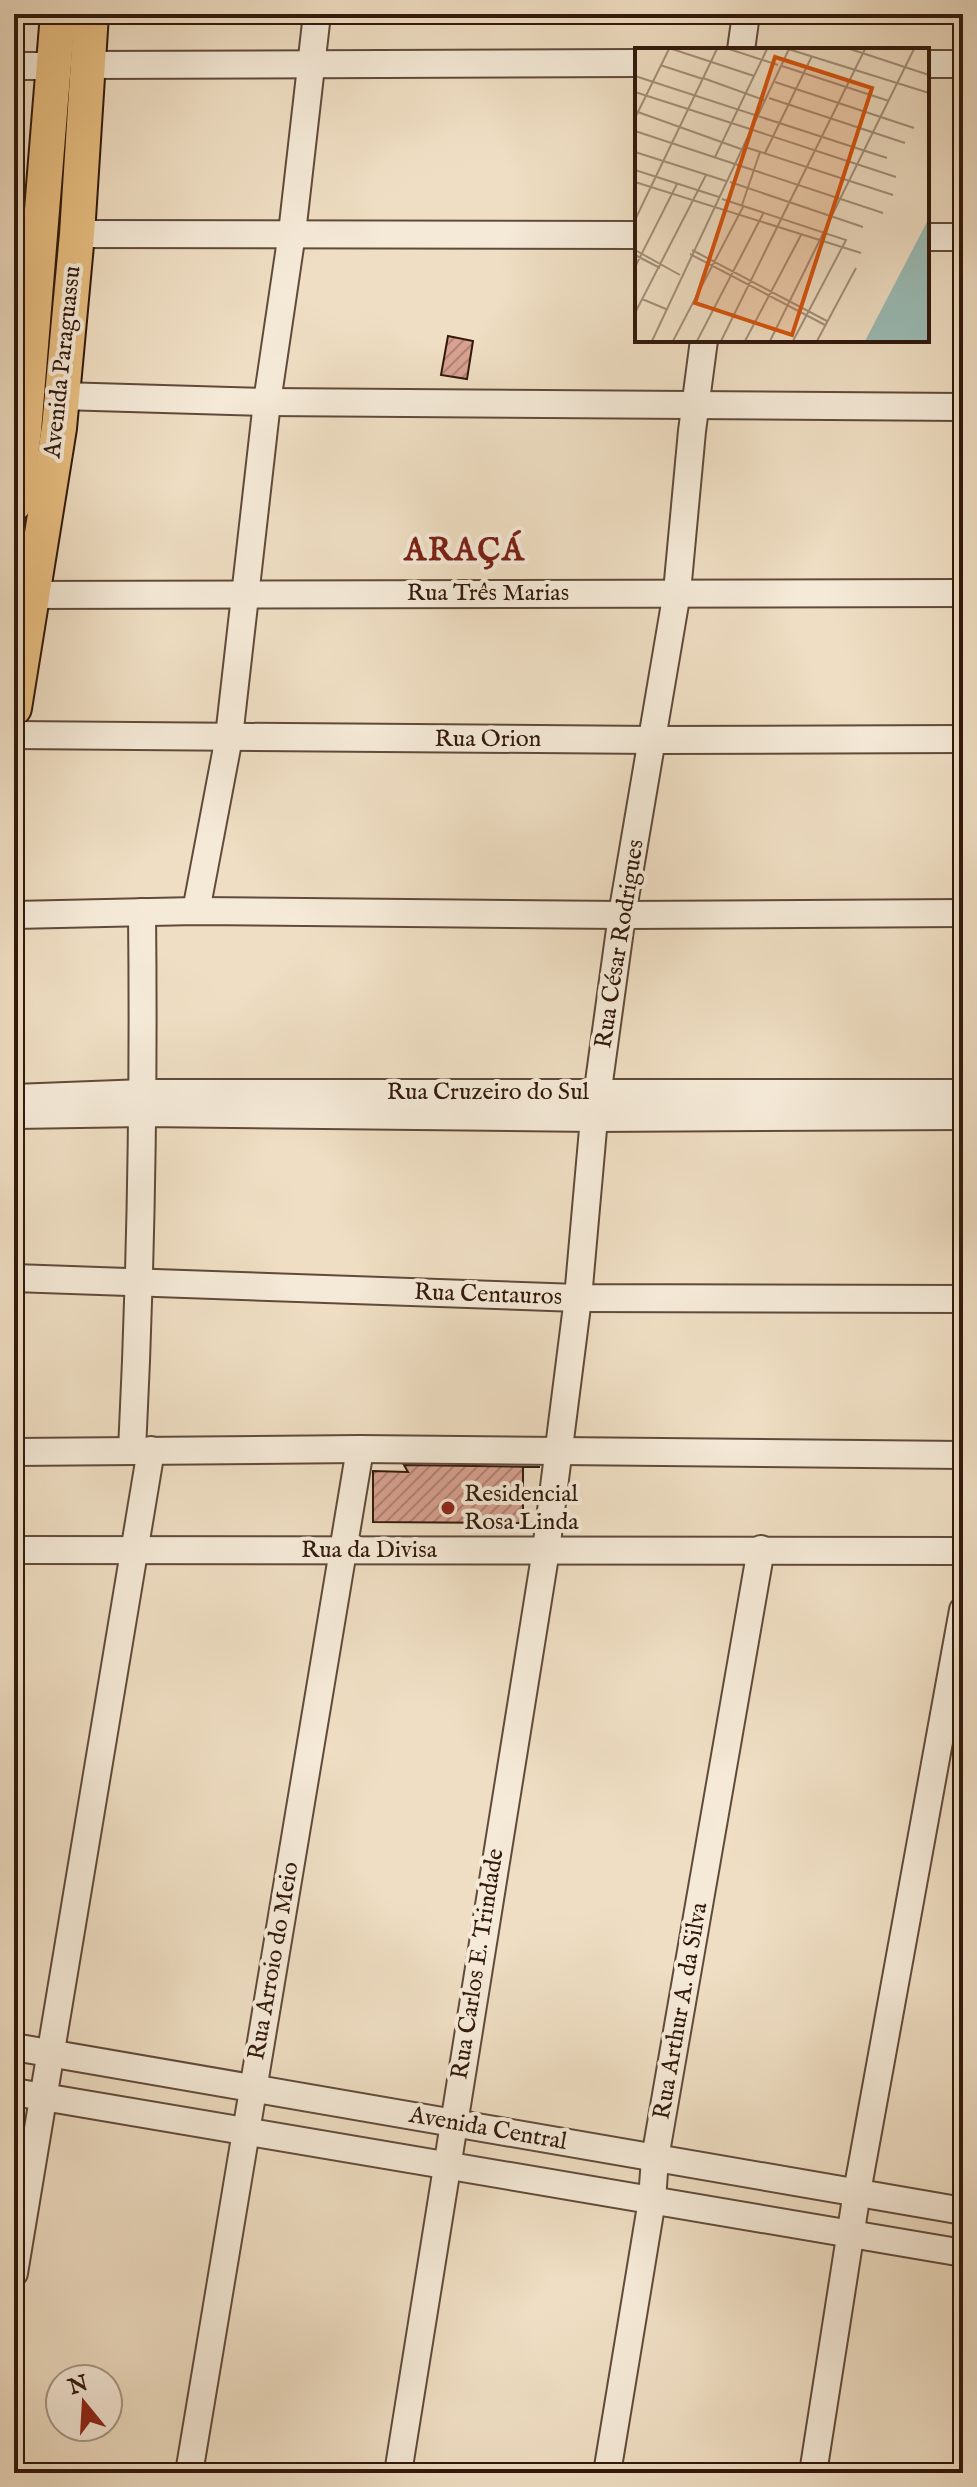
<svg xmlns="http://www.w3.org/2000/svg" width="977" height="2487" viewBox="0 0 977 2487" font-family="'IM FELL English',serif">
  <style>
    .building { fill: url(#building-hatch); stroke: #32190c; stroke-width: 2 }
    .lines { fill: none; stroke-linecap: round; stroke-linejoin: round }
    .minor-casing { stroke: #614a3a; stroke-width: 30 }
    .major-casing { stroke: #32190c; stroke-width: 38 }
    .minor { stroke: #f5ead8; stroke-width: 26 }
    .major { stroke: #e8bf82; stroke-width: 34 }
    .poi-dot { fill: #8f2418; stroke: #f5ead8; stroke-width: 3 }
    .labels { text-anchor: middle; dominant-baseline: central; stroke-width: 8; stroke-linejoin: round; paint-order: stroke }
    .street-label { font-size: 24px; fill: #32190c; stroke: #f5ead8 }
    .poi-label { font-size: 24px; fill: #32190c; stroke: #f5ead8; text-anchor: start }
    .district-label { font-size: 32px; font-weight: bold; letter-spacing: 2px; fill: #7a1f14; stroke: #f5ead8 }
    .inset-road { fill: none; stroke: #a38f7a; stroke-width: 2 }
    .view { fill: #d6530c; fill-opacity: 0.15; stroke: #d6530c; stroke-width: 4 }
    .inset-edge { fill: none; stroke: #32190c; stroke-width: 4 }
  </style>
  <defs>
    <pattern id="building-hatch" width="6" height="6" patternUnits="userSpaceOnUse" patternTransform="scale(2)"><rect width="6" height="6" fill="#d9a292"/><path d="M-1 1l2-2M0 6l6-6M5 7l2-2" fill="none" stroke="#b18376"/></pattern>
  </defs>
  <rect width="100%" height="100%" fill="#efdec3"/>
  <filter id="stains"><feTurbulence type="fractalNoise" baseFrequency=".0025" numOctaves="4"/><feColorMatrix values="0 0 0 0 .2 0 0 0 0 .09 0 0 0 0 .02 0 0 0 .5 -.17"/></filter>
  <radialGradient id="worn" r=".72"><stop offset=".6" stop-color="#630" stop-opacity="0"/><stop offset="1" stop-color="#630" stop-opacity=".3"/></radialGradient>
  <g class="building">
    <polygon points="448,336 473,341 467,379 441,375"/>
    <polygon points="404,1465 540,1467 523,1467 523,1523 373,1522 373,1471 408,1472"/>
  </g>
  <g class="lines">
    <g class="minor-casing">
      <g id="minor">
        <polyline points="741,50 746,14"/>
        <polyline points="927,64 963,64"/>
        <polyline points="86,65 637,63"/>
        <polyline points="14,66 52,66"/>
        <polyline points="77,234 637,235"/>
        <polyline points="927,237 963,237"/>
        <polyline points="61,396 267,402 963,407"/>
        <polyline points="14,595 963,593"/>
        <polyline points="14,735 654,740 963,739"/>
        <polyline points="196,911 229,737 267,402 292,233 317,14"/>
        <polyline points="14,915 196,911 622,915 963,913"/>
        <polyline points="14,1098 144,1093 963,1093"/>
        <polyline points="15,1115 144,1113 594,1118 963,1116"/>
        <polyline points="14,1278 578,1298 963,1299"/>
        <path d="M 132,1451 C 141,1271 144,1092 142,912"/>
        <polyline points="14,1452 360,1449 963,1455"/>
        <polyline points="14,1550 963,1551"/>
        <polyline points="14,2047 963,2211"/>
        <polyline points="14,2092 963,2253"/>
        <polyline points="14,2273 151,1450"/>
        <polyline points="189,2473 360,1449"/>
        <polyline points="398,2473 546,1550 578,1298 594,1118 622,915 677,592 692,431 704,340"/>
        <polyline points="607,2473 652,2200 655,2158 761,1549"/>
        <polyline points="813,2473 857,2192 963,1610"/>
      </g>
    </g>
    <g class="major-casing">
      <g id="major">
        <polyline points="14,504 24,431 58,14"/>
        <polyline points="14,708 59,428 77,234 91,14"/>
      </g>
    </g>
    <use href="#minor" class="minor"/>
    <use href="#major" class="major"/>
  </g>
  <circle class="poi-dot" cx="448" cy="1508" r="8"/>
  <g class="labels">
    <g class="street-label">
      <text transform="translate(63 362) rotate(-84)">Avenida Paraguassu</text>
      <text x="488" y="593">Rua Três Marias</text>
      <text x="488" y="739">Rua Orion</text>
      <text transform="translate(620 944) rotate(-81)">Rua César Rodrigues</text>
      <text x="488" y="1092">Rua Cruzeiro do Sul</text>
      <text transform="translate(488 1295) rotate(2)">Rua Centauros</text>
      <text x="369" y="1550">Rua da Divisa</text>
      <text transform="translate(274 1961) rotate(-80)">Rua Arroio do Meio</text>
      <text transform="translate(478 1964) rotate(-81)">Rua Carlos E. Trindade</text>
      <text transform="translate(681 2011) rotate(-80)">Rua Arthur A. da Silva</text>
      <text transform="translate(488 2129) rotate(10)">Avenida Central</text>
    </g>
    <g class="poi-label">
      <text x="464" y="1494">Residencial<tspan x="464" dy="28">Rosa Linda</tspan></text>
    </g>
    <g class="district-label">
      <text x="465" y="551">ARAÇÁ</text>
    </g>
  </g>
  <g transform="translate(635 48)">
    <rect width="294" height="294" fill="#efdec3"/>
    <path d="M 294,170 L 294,293 L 230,293 Z" fill="#9abcb6"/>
    <path class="inset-road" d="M 37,1 L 119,28M 94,1 L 143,17M 153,1 L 294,45M 215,1 L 294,27M 25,17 L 68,31M 147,18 L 254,53M 0,28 L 252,110M 68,30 L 129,52M 140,34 L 279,80M 0,44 L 115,81M 134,50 L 270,95M 0,63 L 106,101M 0,70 L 34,1M 118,82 L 261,129M 0,83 L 248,165M 110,99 L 258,147M 0,104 L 91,133M 130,105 L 177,8M 80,109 L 132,1M 0,122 L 84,149M 0,134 L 226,205M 95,134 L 228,179M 87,151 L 211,192 L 158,293M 107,157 L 125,104M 0,172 L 82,1M 0,202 L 45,227M 57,202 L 192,273M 55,206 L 190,277M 0,207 L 25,220M 0,219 L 42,136M 7,251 L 31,261M 0,265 L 71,127M 17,293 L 154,1M 38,293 L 109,157M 62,293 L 129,164M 86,293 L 230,1M 110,293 L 166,187M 135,293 L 279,1M 182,293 L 221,220"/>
    <path class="view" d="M 140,9 L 237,40 L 157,287 L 60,255 Z"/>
    <rect width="294" height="294" class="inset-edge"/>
  </g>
  <rect width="977" height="2487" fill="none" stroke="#efdec3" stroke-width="48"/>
  <rect x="16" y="16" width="945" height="2455" fill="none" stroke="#32190c" stroke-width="4"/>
  <rect x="24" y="24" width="929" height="2439" fill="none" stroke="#32190c" stroke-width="2"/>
  <g transform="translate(84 2403) rotate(342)"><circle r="38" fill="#f5ead8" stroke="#a79686" stroke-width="2"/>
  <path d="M0-6L14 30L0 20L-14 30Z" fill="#8f2418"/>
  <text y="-12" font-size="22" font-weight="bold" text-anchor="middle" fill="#32190c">N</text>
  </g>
  <rect width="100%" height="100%" filter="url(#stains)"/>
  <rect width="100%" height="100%" fill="url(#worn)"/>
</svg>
